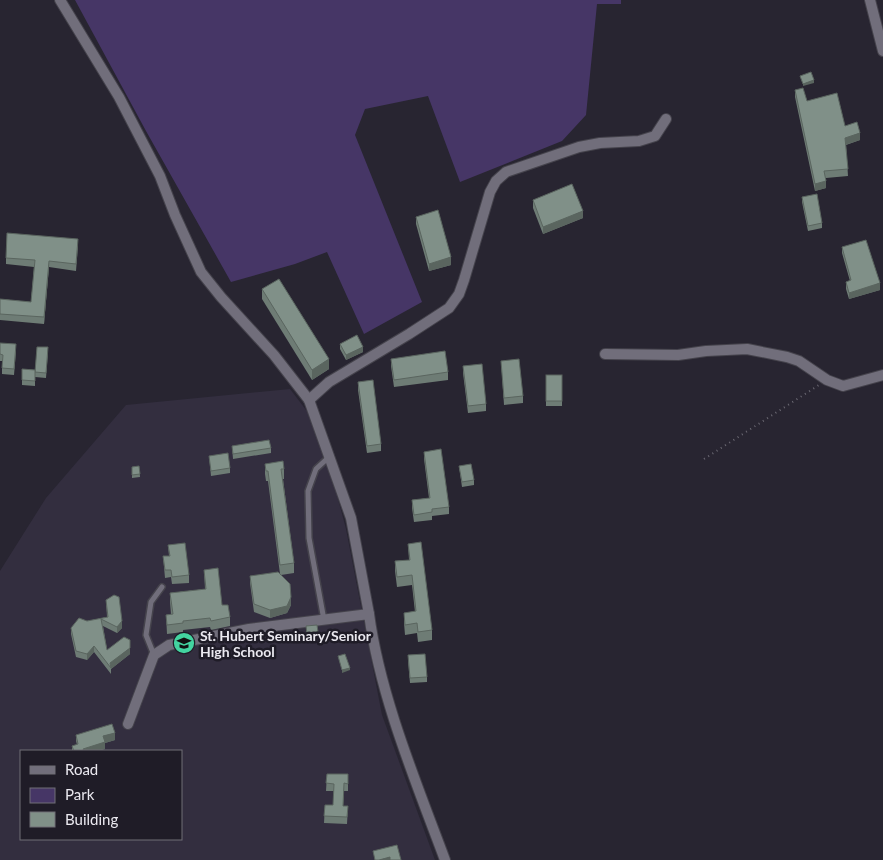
<svg xmlns="http://www.w3.org/2000/svg" width="883" height="860" viewBox="0 0 883 860" font-family="Lato,sans-serif">
  <style>
    .built { fill: #332e3f; fill-rule: evenodd }
    .green { fill: #463666 }
    .lines { fill: none; stroke-linecap: round; stroke-linejoin: round }
    .lane-casing { stroke: #45434c; stroke-width: 8 }
    .street-casing { stroke: #45434c; stroke-width: 12 }
    .path { stroke: #6b6973; stroke-width: 2; stroke-dasharray: 1 4; stroke-linecap: butt }
    .lane { stroke: #716e7b; stroke-width: 5 }
    .street { stroke: #716e7b; stroke-width: 10 }
    .wall { fill: #6e7c75 }
    .shaded-wall { fill: #5a655f }
    .building { fill: #809088; stroke: #5a655f }
    .labels { text-anchor: middle; dominant-baseline: central; stroke-width: 5; stroke-linejoin: round; paint-order: stroke }
    .poi-label { font-size: 14px; font-weight: bold; fill: #ebe9f0; stroke: #1f1c27; text-anchor: start }
  </style>
  <rect width="100%" height="100%" fill="#282531"/>
  <path class="built" d="M 290,389 L 319,427 L 346,529 L 382,715 L 435,860 L 0,860 L 0,571 L 46,498 L 126,405 ZM 21,751 L 181,751 L 181,839 L 21,839 Z"/>
  <polygon class="green" points="75,0 621,0 621,4 597,4 586,115 562,141 460,182 428,96 365,109 355,135 422,302 364,334 327,252 295,264 231,282 146,131"/>
  <g class="lines">
    <g class="lane-casing">
      <g id="lane">
        <polyline points="324,620 309,538 308,491 316,469 329,457"/>
        <polyline points="154,655 146,635 151,602 162,587"/>
      </g>
    </g>
    <g class="street-casing">
      <g id="street">
        <polyline points="60,0 119,97 160,176 175,215 201,272 221,297 274,355 309,400"/>
        <polyline points="870,0 883,51"/>
        <polyline points="605,354 678,355 706,351 747,349 787,357 799,361 827,380 843,386 883,375"/>
        <polyline points="369,614 351,518 309,400 329,382 409,334 449,308 459,294 464,280 490,192 496,181 506,172 579,147 600,143 639,141 655,136 666,119"/>
        <path d="M 128,724 L 154,655 L 169,645 L 249,629 L 369,614 C 380,696 416,782 445,860"/>
      </g>
    </g>
    <polyline class="path" points="704,459 819,385"/>
    <use href="#lane" class="lane"/>
    <use href="#street" class="street"/>
  </g>
  <g class="wall">
    <polygon points="795,90 807,101 845,126 860,140 846,145 848,176 826,178 826,188 815,191 795,97"/>
    <polygon points="802,197 822,223 822,228 808,231 802,202"/>
    <polygon points="533,200 583,218 543,234 533,208"/>
    <polygon points="416,217 451,265 429,271 416,224"/>
    <polygon points="78,246 76,271 49,267 44,324 0,320 0,299 31,302 34,267 6,264 6,258"/>
    <polygon points="842,247 880,290 849,299 846,289 846,282 850,281 842,253"/>
    <polygon points="262,289 329,369 312,380 262,299"/>
    <polygon points="0,343 16,351 14,375 2,374 2,361 0,361"/>
    <polygon points="340,344 363,352 346,360 340,349"/>
    <polygon points="48,352 46,378 35,377 35,372"/>
    <polygon points="391,359 448,372 448,380 394,387 391,366"/>
    <polygon points="501,361 523,396 523,403 504,405"/>
    <polygon points="463,366 486,404 486,411 468,413 463,373"/>
    <polygon points="22,369 35,370 35,386 22,385"/>
    <rect x="546" y="375" width="16" height="31"/>
    <polygon points="358,382 381,444 381,451 367,453 358,390"/>
    <polygon points="232,446 271,448 271,453 233,459"/>
    <polygon points="424,452 449,507 449,514 432,516 432,520 414,522 412,508 412,500 429,498 424,459"/>
    <polygon points="209,456 230,468 230,473 211,476"/>
    <polygon points="265,464 284,469 284,479 283,479 294,563 294,573 281,575 291,605 287,613 270,618 254,612 250,583 250,576 280,574 268,481 266,481 265,474"/>
    <polygon points="139,466 140,477 132,478 132,467"/>
    <polygon points="459,466 474,480 474,485 462,487"/>
    <polygon points="408,544 432,630 432,640 418,642 417,633 405,635 404,623 404,613 415,612 412,585 397,587 395,571 395,561 409,560"/>
    <polygon points="168,545 189,575 189,583 172,584 171,577 165,578 163,556 169,556"/>
    <polygon points="204,570 222,605 230,617 230,626 211,630 210,627 183,630 183,632 167,634 166,615 171,614 170,602 170,593 205,589"/>
    <polygon points="106,600 122,628 117,633 103,626 107,650 130,654 111,669 111,674 94,652 87,660 76,657 71,634 71,628 87,621 107,617"/>
    <polygon points="306,629 318,632 318,635 307,636"/>
    <polygon points="408,660 427,677 427,682 410,683"/>
    <polygon points="76,735 115,740 105,743 105,749 97,751 72,751 72,746 77,745 76,741"/>
    <polygon points="327,774 348,774 348,791 344,791 343,806 348,806 347,824 324,823 325,805 333,805 334,791 326,791"/>
  </g>
  <g class="shaded-wall">
    <polygon points="814,80 814,83 803,86 803,84"/>
    <polygon points="860,133 860,140 845,145 845,138"/>
    <polygon points="826,181 826,188 815,191 815,184"/>
    <polygon points="583,211 583,218 543,234 543,227"/>
    <polygon points="451,257 451,265 429,271 429,264"/>
    <polygon points="49,261 49,267 44,324 44,317"/>
    <polygon points="880,283 880,290 849,299 849,293"/>
    <polygon points="363,347 363,352 346,360 346,355"/>
    <polygon points="329,359 329,369 312,380 312,370"/>
    <polygon points="291,597 291,605 287,613 270,618 270,610"/>
    <polygon points="122,621 122,628 117,633 117,627"/>
    <polygon points="94,646 94,652 87,660 87,654"/>
    <polygon points="130,648 130,654 111,669 110,663"/>
    <polygon points="350,668 350,670 342,673 342,670"/>
    <polygon points="115,733 115,740 105,743 105,749 97,751 83,751 83,749 103,736"/>
    <polygon points="390,857 390,860 379,860"/>
  </g>
  <g class="building">
    <polygon points="811,72 814,80 803,84 800,76"/>
    <polygon points="803,88 807,101 837,93 845,126 857,122 860,133 845,138 848,169 824,171 826,181 815,184 795,90"/>
    <polygon points="572,184 583,211 543,227 533,200"/>
    <polygon points="817,194 822,223 808,226 802,197"/>
    <polygon points="438,210 451,257 429,264 416,217"/>
    <polygon points="7,233 78,239 76,264 49,261 44,317 0,314 0,299 31,302 35,260 6,258"/>
    <polygon points="866,240 880,283 849,293 846,282 851,280 842,247"/>
    <polygon points="279,279 329,359 312,370 262,289"/>
    <polygon points="357,335 363,347 346,355 340,344"/>
    <polygon points="0,343 16,344 14,369 2,368 3,355 0,354"/>
    <polygon points="37,347 48,347 46,373 35,372"/>
    <polygon points="445,351 448,372 394,380 391,359"/>
    <polygon points="519,359 523,396 504,398 501,361"/>
    <polygon points="482,364 486,404 468,406 463,366"/>
    <polygon points="22,369 35,370 35,381 22,380"/>
    <rect x="546" y="375" width="16" height="26"/>
    <polygon points="373,380 381,444 367,446 358,382"/>
    <polygon points="269,440 271,448 233,454 232,446"/>
    <polygon points="441,449 449,507 432,509 432,512 414,515 412,500 430,498 424,452"/>
    <polygon points="228,453 230,468 211,471 209,456"/>
    <polygon points="283,461 284,469 281,469 294,563 280,565 268,471 266,471 265,464"/>
    <polygon points="471,464 474,480 462,482 459,466"/>
    <polygon points="139,466 140,474 132,475 132,467"/>
    <polygon points="421,542 432,630 418,632 417,623 405,625 404,613 416,611 412,575 397,577 395,561 410,560 408,544"/>
    <polygon points="185,543 189,575 172,577 171,570 165,570 163,556 170,556 168,545"/>
    <polygon points="218,568 222,605 228,605 230,617 211,621 210,618 183,621 183,623 167,625 166,615 173,614 170,593 206,589 204,570"/>
    <polygon points="278,572 290,584 291,597 287,606 270,610 254,604 250,576"/>
    <polygon points="114,595 119,597 122,621 117,627 101,619 107,650 124,637 130,640 130,648 110,663 111,668 94,646 87,654 76,651 71,628 79,618 87,621 108,617 106,600"/>
    <polygon points="317,625 318,632 307,634 306,626"/>
    <polygon points="345,654 350,668 342,670 338,656"/>
    <polygon points="425,654 427,677 410,678 408,655"/>
    <polygon points="112,724 115,733 103,736 105,742 83,749 84,751 74,751 72,746 78,744 76,735"/>
    <polygon points="327,774 348,774 348,784 344,783 343,806 348,806 347,817 324,816 325,805 333,805 334,784 326,783"/>
    <polygon points="397,845 401,860 390,860 390,857 379,860 375,860 373,851"/>
  </g>
  <defs>
    <g id="school-disc" transform="scale(1.125)"><circle r="9.5" fill="#43d4a0" stroke="#1f1c27"/><path d="M0-5L7-2L0 1L-7-2ZM-4 1L0 2.5L4 1V4Q0 6-4 4Z" fill="#111"/></g>
  </defs>
  <g fill-rule="evenodd">
    <use href="#school-disc" x="184" y="643"/>
  </g>
  <g class="labels">
    <g class="poi-label">
      <text x="200" y="635">St. Hubert Seminary/Senior<tspan x="200" dy="16">High School</tspan></text>
    </g>
  </g>
  <rect x="20" y="750" width="162" height="90" fill="#1f1c27" stroke="#716e77"/>
  <rect x="30" y="766" width="25" height="8" fill="#716e7b" stroke="#716e77"/>
  <text x="65" y="775" font-size="15" fill="#ebe9f0">Road</text>
  <rect x="30" y="788" width="25" height="15" fill="#463666" stroke="#716e77"/>
  <text x="65" y="800" font-size="15" fill="#ebe9f0">Park</text>
  <rect x="30" y="812" width="25" height="15" fill="#809088" stroke="#716e77"/>
  <text x="65" y="825" font-size="15" fill="#ebe9f0">Building</text>
</svg>
